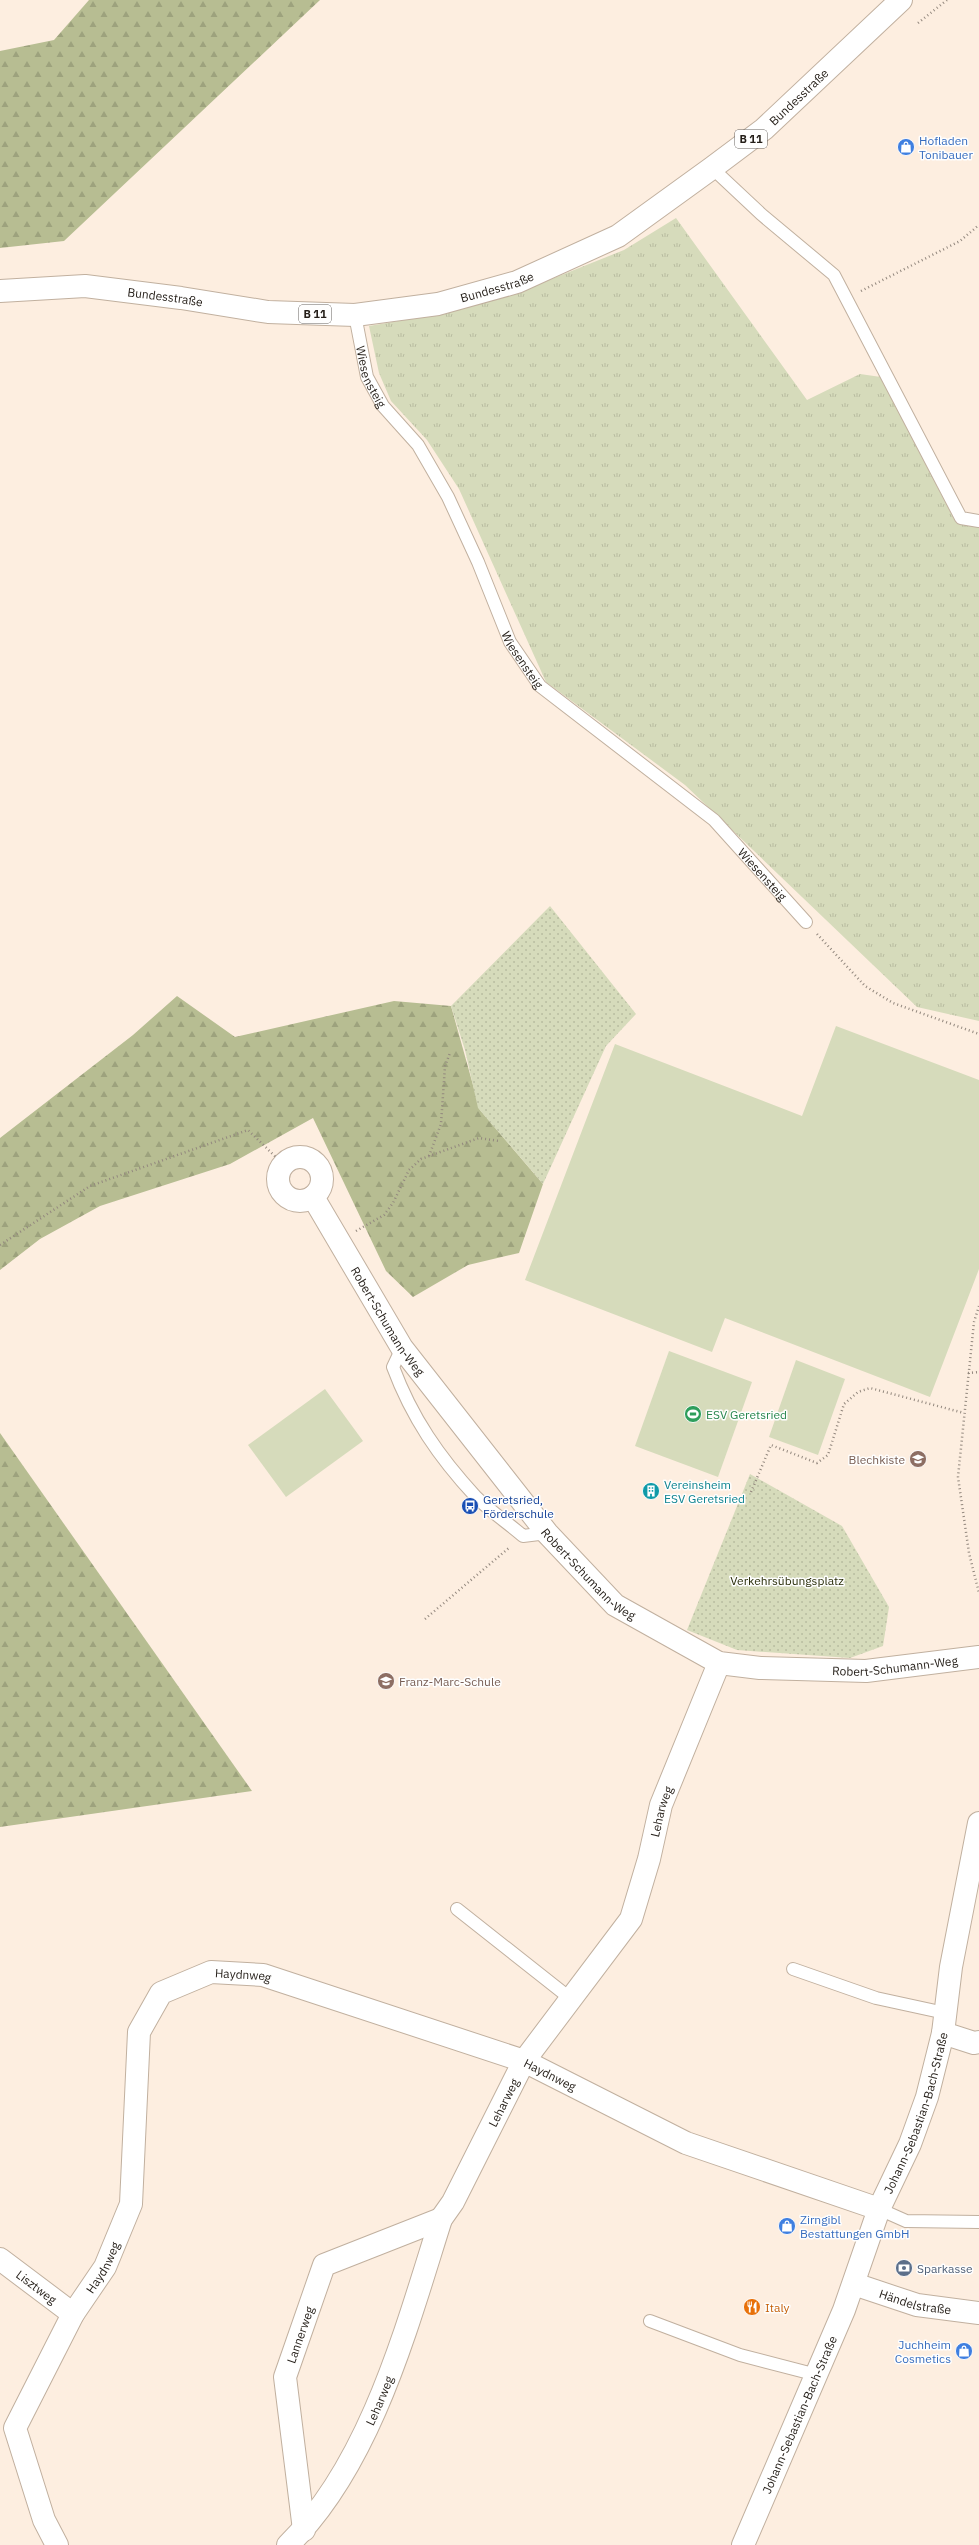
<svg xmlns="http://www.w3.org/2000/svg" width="979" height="2545" viewBox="0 0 979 2545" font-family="'IBM Plex Sans',sans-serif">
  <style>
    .grass { fill: url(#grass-tufts) }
    .forest { fill: url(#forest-firs) }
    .park { fill: url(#park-dots) }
    .garden { fill: #d6dbbb }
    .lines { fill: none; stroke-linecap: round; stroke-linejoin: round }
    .lane-casing { stroke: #c1b09f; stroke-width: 14 }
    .street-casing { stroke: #c1b09f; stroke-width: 24 }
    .primary-casing { stroke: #c1b09f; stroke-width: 24 }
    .path { stroke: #93887e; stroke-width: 2.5; stroke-dasharray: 1 3; stroke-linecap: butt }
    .lane { stroke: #fff; stroke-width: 12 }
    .street { stroke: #fff; stroke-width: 22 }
    .primary { stroke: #fff; stroke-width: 22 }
    .labels { text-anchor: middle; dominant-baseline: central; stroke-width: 3; stroke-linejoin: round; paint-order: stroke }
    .shield { fill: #fefefe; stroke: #65615d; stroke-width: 1 }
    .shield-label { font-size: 11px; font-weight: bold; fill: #241e18 }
    .street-label { font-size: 12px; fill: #241e18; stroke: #fefefe }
    .shop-label { font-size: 12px; fill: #366cbe; stroke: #fefefe; text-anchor: start }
    .leisure-label { font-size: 12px; fill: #27864d; stroke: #fefefe; text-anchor: start }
    .education-label { font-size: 12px; fill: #785e54; stroke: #fefefe; text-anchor: end }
    .culture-label { font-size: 12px; fill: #0d838f; stroke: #fefefe; text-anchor: start }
    .transit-label { font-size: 12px; fill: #164399; stroke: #fefefe; text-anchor: start }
    .park-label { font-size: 12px; fill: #2a2e0a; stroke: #fefefe }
    .service-label { font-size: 12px; fill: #4e5e75; stroke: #fefefe; text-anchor: start }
    .food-label { font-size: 12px; fill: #c56008; stroke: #fefefe; text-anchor: start }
  </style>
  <defs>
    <pattern id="grass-tufts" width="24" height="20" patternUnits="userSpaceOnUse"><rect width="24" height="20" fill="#d6dbbb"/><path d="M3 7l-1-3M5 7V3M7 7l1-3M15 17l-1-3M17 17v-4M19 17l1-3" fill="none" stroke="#b8bca0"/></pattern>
    <pattern id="forest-firs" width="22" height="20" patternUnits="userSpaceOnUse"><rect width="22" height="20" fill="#b7bd92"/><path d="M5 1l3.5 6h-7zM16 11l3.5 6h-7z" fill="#9da27d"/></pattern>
    <pattern id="park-dots" width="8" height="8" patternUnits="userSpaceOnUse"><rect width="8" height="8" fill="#d6dbbb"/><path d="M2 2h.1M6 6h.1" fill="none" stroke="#b8bca0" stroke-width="1.8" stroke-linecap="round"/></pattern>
  </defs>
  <rect width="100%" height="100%" fill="#fdeee0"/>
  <polygon class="grass" points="676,218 807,400 860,374 881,377 954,519 979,523 979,1021 917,1007 685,785 546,682 459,489 427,440 391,401 379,373 369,326 439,314 519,292 624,250"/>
  <g class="forest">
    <polygon points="89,0 320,0 64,241 0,248 0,51 54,40"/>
    <polygon points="177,996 235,1037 394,1001 451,1006 480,1110 543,1184 519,1253 468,1265 413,1297 386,1271 313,1118 230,1164 100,1206 40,1239 0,1270 0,1138 133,1035"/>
    <polygon points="0,1433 252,1791 0,1827"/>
  </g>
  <g class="park">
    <polygon points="550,906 636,1014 606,1046 543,1184 478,1108 465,1050 451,1006"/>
    <polygon points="750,1474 842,1526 889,1607 883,1646 850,1658 737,1650 687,1630"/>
  </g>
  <g class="garden">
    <polygon points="836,1026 979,1080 979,1269 930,1397 725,1318 712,1352 525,1280 615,1044 802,1116"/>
    <polygon points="669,1351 752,1382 718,1477 635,1446"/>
    <polygon points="796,1360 845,1379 818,1455 769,1437"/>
    <polygon points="325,1389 363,1441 286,1497 248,1445"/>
  </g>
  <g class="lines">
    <g class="lane-casing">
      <g id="lane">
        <polyline points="712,168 761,214 834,275 961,518 979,521"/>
        <path id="s1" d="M 355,315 L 367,377 L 383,406 L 418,445 L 448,497 L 478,562 L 510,642 L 540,686 L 714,820 L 806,922"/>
        <path d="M 402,1348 L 393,1367 C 412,1418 439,1457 476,1497 C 490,1511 508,1523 523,1536 L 547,1533"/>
        <polyline points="457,1909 571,1999"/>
        <polyline points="793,1969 876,1998 945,2013"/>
        <polyline points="879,2209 906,2221 979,2222"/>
        <polyline points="650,2321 740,2355 817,2375"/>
      </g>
    </g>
    <g class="street-casing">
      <g id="street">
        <circle cx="300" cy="1179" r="22"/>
        <path id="s2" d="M 313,1197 L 402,1348 L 547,1533 L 615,1605 L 719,1663 L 760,1668 L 866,1671 L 979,1657"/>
        <polyline points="943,2033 974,2043 979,2042"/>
        <path id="s3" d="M 0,2259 L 73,2314"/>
        <path id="s4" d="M 854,2284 L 917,2305 L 979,2313"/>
        <path id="s5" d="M 304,2530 L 285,2377 L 324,2265 L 441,2219"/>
        <path id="s6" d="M 57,2545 L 44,2520 L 15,2428 L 73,2314 L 105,2267 L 131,2204 L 139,2032 L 161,1993 L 211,1972 L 263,1975 L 524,2061 L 686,2143 L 879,2209"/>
        <path id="s7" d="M 288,2545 C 371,2464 407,2326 441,2219 L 453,2202 L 524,2061 L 631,1919 L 649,1859 L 661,1805 L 719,1663"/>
        <path id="s8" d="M 743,2545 L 844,2310 L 879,2209 L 910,2144 L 927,2097 L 943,2033 L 951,1967 L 979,1823"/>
      </g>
    </g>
    <g class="primary-casing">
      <g id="primary">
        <path id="s9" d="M 0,291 L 85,286 L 181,298 L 268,312 L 355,315 L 438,304 L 517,282 L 618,236 L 712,168 L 764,129 L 901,0"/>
      </g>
    </g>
    <g class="path">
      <polyline points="918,23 947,0"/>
      <polyline points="861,291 960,241 979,225"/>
      <polyline points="817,934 865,986 893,1003 979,1034"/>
      <polyline points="429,1156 441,1124 445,1066 450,1053"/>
      <polyline points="356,1231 384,1215 393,1203 409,1170 421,1159 479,1138 499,1141"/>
      <polyline points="0,1245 90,1186 248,1130 283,1164"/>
      <polyline points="979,1306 974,1322 958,1477 969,1553 979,1593"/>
      <polyline points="968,1373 979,1372"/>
      <polyline points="751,1492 771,1445 817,1463 828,1455 844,1404 858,1392 870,1388 964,1413"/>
      <polyline points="425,1619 510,1547"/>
    </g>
    <use href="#lane" class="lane"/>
    <use href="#street" class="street"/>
    <use href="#primary" class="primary"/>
  </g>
  <defs>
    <g id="shop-disc" transform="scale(0.9)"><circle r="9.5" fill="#3f7fe0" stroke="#fefefe"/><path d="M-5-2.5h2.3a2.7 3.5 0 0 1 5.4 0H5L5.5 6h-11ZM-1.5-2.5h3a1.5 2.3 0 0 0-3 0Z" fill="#fff"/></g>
    <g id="stadium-disc" transform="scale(0.9)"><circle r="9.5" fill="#2e9e5b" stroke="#fefefe"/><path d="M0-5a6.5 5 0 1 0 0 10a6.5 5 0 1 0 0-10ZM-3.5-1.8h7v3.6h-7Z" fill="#fff"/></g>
    <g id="school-disc" transform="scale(0.9)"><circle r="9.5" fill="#8d6e63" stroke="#fefefe"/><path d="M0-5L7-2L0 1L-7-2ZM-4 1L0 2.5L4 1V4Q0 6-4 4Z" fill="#fff"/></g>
    <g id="building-disc" transform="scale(0.9)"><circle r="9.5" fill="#0f9aa8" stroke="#fefefe"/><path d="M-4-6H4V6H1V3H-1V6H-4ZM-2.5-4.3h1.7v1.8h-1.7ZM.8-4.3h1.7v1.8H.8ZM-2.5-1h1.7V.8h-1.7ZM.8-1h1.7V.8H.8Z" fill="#fff"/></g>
    <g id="bus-disc" transform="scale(0.9)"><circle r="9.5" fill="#1a4fb4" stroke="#fefefe"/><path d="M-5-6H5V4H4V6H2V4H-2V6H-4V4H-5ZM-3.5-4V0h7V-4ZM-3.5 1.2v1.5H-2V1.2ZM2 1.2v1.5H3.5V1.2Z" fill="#fff"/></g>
    <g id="bank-disc" transform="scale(0.9)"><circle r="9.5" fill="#5c6f8a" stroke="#fefefe"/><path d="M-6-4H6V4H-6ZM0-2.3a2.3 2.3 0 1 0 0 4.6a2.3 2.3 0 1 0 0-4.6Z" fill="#fff"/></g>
    <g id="restaurant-disc" transform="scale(0.9)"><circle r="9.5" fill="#e8710a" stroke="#fefefe"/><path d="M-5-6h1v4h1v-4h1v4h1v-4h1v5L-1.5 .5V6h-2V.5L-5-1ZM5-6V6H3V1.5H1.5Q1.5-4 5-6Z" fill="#fff"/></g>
  </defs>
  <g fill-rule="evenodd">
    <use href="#shop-disc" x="906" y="147"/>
    <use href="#stadium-disc" x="693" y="1414"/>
    <use href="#school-disc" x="918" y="1459"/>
    <use href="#building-disc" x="651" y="1491"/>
    <use href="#bus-disc" x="470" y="1506"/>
    <use href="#school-disc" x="386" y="1681"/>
    <use href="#shop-disc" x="787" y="2226"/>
    <use href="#bank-disc" x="904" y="2268"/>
    <use href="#restaurant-disc" x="752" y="2307"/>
    <use href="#shop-disc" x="964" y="2351"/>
  </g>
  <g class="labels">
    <g class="shield">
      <rect x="735" y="130" width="32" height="18" rx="3"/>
      <rect x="299" y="305" width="32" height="18" rx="3"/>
    </g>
    <g class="shield-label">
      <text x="751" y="139">B 11</text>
      <text x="315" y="314">B 11</text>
    </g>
    <g class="street-label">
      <text stroke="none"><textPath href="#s9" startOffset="862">Bundesstraße</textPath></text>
      <text stroke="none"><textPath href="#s9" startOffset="502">Bundesstraße</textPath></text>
      <text stroke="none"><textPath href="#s9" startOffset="166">Bundesstraße</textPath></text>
      <text stroke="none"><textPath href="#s1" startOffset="64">Wiesensteig</textPath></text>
      <text stroke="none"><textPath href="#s1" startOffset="388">Wiesensteig</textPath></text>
      <text stroke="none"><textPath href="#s1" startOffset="712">Wiesensteig</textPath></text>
      <text stroke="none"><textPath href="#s2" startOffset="145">Robert-Schumann-Weg</textPath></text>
      <text stroke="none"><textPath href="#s2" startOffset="469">Robert-Schumann-Weg</textPath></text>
      <text stroke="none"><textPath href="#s2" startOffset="805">Robert-Schumann-Weg</textPath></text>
      <text stroke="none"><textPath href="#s7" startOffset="832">Leharweg</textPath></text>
      <text stroke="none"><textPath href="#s6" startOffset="681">Haydnweg</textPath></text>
      <text stroke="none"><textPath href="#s6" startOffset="1005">Haydnweg</textPath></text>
      <text stroke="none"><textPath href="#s7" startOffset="496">Leharweg</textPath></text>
      <text stroke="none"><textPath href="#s8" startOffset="466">Johann-Sebastian-Bach-Straße</textPath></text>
      <text stroke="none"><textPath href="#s6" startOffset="308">Haydnweg</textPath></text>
      <text stroke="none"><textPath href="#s3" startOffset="46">Lisztweg</textPath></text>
      <text stroke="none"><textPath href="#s4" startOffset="64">Händelstraße</textPath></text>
      <text stroke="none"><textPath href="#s5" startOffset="199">Lannerweg</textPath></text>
      <text stroke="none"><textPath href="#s7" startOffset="172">Leharweg</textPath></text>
      <text stroke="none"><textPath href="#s8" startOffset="142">Johann-Sebastian-Bach-Straße</textPath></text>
    </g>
    <g class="shop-label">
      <text x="919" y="140">Hofladen<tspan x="919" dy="14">Tonibauer</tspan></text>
      <text x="800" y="2219">Zirngibl<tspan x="800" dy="14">Bestattungen GmbH</tspan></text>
      <text x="951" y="2344" text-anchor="end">Juchheim<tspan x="951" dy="14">Cosmetics</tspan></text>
    </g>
    <g class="leisure-label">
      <text x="706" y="1414">ESV Geretsried</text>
    </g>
    <g class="education-label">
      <text x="905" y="1459">Blechkiste</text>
      <text x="399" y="1681" text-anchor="start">Franz-Marc-Schule</text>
    </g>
    <g class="culture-label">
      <text x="664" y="1484">Vereinsheim<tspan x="664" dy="14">ESV Geretsried</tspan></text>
    </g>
    <g class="transit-label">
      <text x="483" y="1499">Geretsried,<tspan x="483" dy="14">Förderschule</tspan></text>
    </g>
    <g class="park-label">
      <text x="787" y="1580">Verkehrsübungsplatz</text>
    </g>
    <g class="service-label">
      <text x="917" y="2268">Sparkasse</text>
    </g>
    <g class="food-label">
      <text x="765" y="2307">Italy</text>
    </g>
  </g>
</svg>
